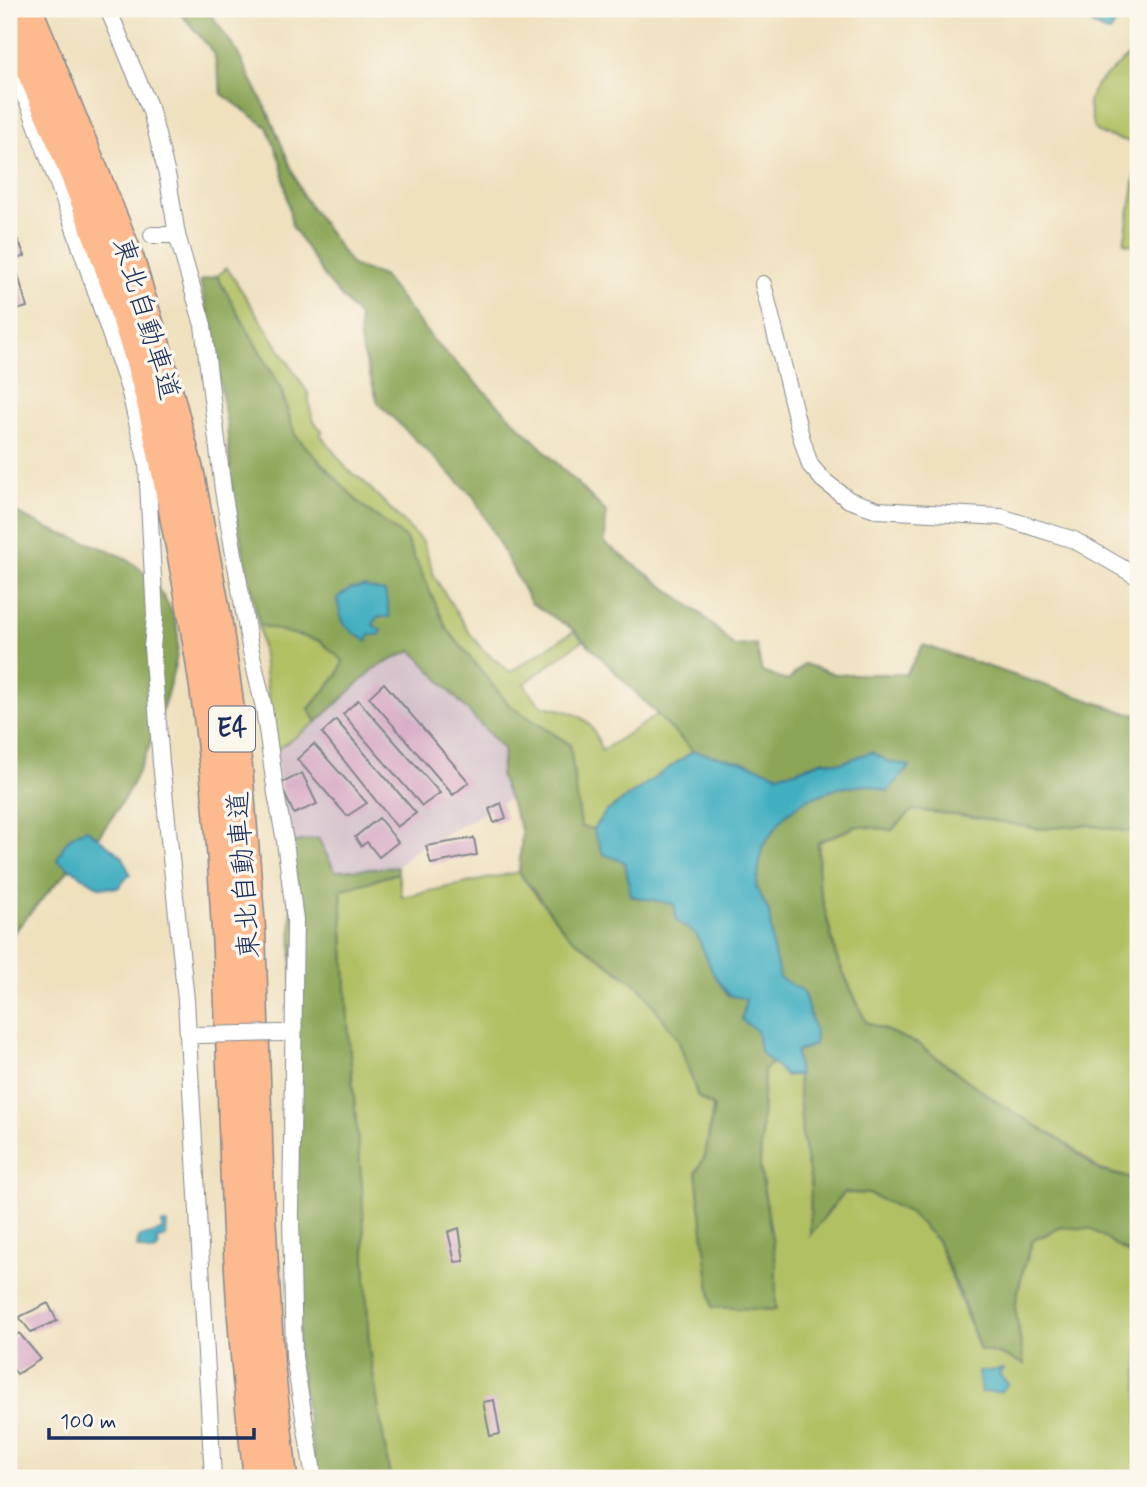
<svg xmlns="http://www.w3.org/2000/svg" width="1147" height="1487" viewBox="0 0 1147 1487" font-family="Mynerve,'Klee One',sans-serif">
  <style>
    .industrial { fill: #d1bdc9 }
    .green { fill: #b1c063; stroke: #667860; stroke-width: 2 }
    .forest { fill: #8ca659; stroke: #546a5c; stroke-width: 2 }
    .water { fill: #43afc1; stroke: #2f6f90; stroke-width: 2 }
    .building { fill: #d8acc6 }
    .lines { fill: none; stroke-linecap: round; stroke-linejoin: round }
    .minor-casing { stroke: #85888e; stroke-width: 18 }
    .motorway-casing { stroke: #85888e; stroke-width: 31 }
    .minor { stroke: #fff; stroke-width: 16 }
    .motorway { stroke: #fcba8e; stroke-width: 28 }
    .minor-bridge-casing { stroke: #85888e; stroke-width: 18; stroke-linecap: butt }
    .minor-bridge { stroke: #fff; stroke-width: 16 }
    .labels { text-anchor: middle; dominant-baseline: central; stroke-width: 7; stroke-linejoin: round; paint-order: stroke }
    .shield { fill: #fbf7ec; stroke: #5e6b89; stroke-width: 2 }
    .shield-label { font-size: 26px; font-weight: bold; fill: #1b2f5e }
    .street-label { font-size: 28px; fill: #1b2f5e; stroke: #fbf7ec }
  </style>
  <rect width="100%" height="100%" fill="#fbf7ec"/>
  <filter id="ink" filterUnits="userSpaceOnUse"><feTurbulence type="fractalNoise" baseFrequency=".0143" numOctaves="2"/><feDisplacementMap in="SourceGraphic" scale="14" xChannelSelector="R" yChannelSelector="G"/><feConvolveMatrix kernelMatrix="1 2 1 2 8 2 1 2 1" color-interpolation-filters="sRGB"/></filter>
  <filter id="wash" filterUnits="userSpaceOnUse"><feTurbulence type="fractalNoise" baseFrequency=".00686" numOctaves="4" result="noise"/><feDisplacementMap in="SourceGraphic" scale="28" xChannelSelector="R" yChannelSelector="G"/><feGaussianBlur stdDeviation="1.57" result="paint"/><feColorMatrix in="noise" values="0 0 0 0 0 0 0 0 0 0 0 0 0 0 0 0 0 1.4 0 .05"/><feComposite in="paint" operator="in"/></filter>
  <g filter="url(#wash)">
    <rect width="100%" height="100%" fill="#efe0be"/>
    <polygon class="industrial" points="412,650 504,750 500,775 509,799 411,853 397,867 335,871 318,838 290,843 275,751 317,722 375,668"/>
    <g class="green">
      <polygon points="1128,56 1138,60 1138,144 1104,135 1094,129 1088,102 1097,84"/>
      <polygon points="1138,162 1138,246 1124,243"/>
      <path d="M 227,268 L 308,393 C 310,408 310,422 323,431 L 320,434 L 348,470 L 362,480 L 423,542 L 435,578 L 469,632 L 483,650 L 510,672 L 574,631 L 583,640 L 524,684 L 540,705 C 573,712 593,714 601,751 L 657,715 L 693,751 L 606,812 L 593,829 L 581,828 L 570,744 L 509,705 L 447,629 L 406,539 L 360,504 L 295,435 L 281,388 L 217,276 Z"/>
      <polygon points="259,625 320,641 344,661 337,676 309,708 317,722 275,751"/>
      <polygon points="913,810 974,817 1040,829 1089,825 1138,833 1138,1180 1100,1170 1064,1142 997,1102 918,1044 866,1022 837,958 818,882 819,842 858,826 892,830"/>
      <polygon points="518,872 568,935 640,987 678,1039 698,1097 713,1107 705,1156 696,1172 712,1307 776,1310 776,1263 760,1167 764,1070 773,1062 785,1076 799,1075 802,1136 811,1184 810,1234 844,1193 869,1194 909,1212 937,1240 980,1350 1000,1355 1024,1364 1015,1307 1022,1274 1033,1240 1062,1227 1091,1229 1138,1260 1138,1478 390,1478 369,1349 362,1186 349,1042 341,890 398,873 402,897"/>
    </g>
    <g class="forest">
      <polygon points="177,9 207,9 236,50 267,110 303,196 352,265 383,276 434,341 606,512 605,543 701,614 734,646 756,644 762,672 788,681 804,664 835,674 906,674 923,645 1131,714 1138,714 1138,833 1089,825 1040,829 974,817 913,810 892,830 857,826 818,842 818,882 837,959 866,1022 918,1044 997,1102 1064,1142 1100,1171 1138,1180 1138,1259 1091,1229 1061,1227 1032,1241 1022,1274 1015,1307 1024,1364 999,1354 980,1350 962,1298 937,1240 909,1212 869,1194 844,1192 810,1235 811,1184 802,1136 796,1052 814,1045 815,1032 803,991 780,979 773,950 769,912 756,887 762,847 784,816 805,800 838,788 868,785 888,791 910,766 889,762 872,752 841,763 823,760 795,771 777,774 743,762 693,751 574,630 531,603 474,497 378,403 360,342 359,317 327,280 292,226 281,163 267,127 222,94 214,53"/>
      <polygon points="217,276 280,388 295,435 360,504 406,539 447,629 509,705 570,745 581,827 593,829 603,854 625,862 631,896 674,904 677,921 697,935 713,973 728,995 746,999 742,1020 757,1030 760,1051 773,1062 764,1070 760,1167 776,1263 776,1310 712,1307 696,1172 705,1156 714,1107 698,1097 678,1039 640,987 568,935 519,872 522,832 500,776 504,750 412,650 375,668 317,722 309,709 337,676 343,661 320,641 259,625 232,497 227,425 210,324 200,281"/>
      <path d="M 9,509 C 23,516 37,524 52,530 C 79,541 111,547 135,565 C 154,580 177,610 178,636 C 179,652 174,668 170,683 C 155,740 131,798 92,844 C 65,876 33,905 9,940 Z"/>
      <polygon points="318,838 335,871 397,867 398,873 341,890 349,1042 362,1186 369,1349 390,1478 317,1478 298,1357 290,843"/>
    </g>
    <g class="water">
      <path d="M 1082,9 L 1114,9 L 1114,26 L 1110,32 C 1096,30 1088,22 1082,9 Z"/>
      <path d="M 364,587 L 385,592 L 390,617 L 377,617 L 373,625 L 382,631 L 379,635 L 370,635 L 367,641 C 343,628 341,623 337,598 L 351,589 Z"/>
      <polygon points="693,751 743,762 777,774 796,771 823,761 841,763 871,752 889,762 910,766 888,791 868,785 838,788 805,800 784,816 762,847 756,887 769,912 773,950 780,978 803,991 815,1032 814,1044 796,1052 799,1075 785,1075 760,1051 757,1031 742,1020 746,999 729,995 713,973 697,935 677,921 674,904 631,896 625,862 603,854 593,829 606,812"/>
      <path d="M 87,829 L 123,857 L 130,874 L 118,888 L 99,887 L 57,860 C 63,845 70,833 87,829 Z"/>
      <polygon points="162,1223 167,1223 166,1237 156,1240 159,1245 156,1251 150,1252 137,1247 139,1237 162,1231"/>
      <polygon points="1003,1369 999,1375 1008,1384 1000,1392 981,1392 978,1372"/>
    </g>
    <g id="blocks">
      <g class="building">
        <polygon points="18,240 25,256 14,260 27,307 17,310 9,306 9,244"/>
        <polygon points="384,683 469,782 453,795 369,697"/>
        <polygon points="358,700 440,793 422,806 343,714"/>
        <polygon points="336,720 416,813 397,827 322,733"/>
        <polygon points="314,744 367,803 347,816 297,759"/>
        <polygon points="302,773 317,804 294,814 280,784"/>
        <polygon points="501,803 506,818 494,823 489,809"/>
        <polygon points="379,818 398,842 379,857 367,842 361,846 355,837"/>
        <polygon points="474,838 477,855 431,864 426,846"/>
        <polygon points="459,1228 464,1261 455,1262 448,1232"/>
        <polygon points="48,1303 57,1321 31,1332 19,1317"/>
        <polygon points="19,1333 41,1359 17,1374 9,1364 9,1341"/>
        <polygon points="494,1400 500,1434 490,1436 483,1402"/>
      </g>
    </g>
  </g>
  <g filter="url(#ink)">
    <use href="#blocks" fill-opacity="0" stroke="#85888e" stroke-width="2"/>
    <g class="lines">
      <g class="minor-casing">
        <g id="minor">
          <polyline points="108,9 151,111 168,179 177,235 203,325 223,490 250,647 264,708 276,794 285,841 295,920 291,1216 294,1357 314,1478"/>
          <polyline points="9,68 29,105 71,219 129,389 147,464 155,616 152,647 161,763 186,1000 213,1478"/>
          <polyline points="152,235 177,235"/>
          <polyline points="763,284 800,433 810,465 823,480 849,500 878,510 1001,517 1074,540 1138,577"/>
        </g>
      </g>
      <g class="motorway-casing">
        <g id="motorway">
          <polyline points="28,9 129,257 160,359 190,474 217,617 238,768 251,929 260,1199 270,1364 283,1478"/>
          <path d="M 9,23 C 60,131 104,244 139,358 C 155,412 166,470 176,526 C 192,606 206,688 214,769 C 235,968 228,1168 246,1367 C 249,1404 254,1441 258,1478"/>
        </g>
      </g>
      <use href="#minor" class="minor"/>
      <use href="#motorway" class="motorway"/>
      <g class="minor-bridge-casing">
        <polyline id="minor-bridge" points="198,1035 283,1033"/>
      </g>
      <use href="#minor-bridge" class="minor-bridge"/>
    </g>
  </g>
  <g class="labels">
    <rect class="shield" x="209" y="706.5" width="46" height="45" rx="5"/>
    <g class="shield-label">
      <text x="232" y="729">E4</text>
    </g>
    <g class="street-label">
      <text transform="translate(145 319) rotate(73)">東北自動車道</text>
      <text transform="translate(245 875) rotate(-94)">東北自動車道</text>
    </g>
  </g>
  <rect width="1147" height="1487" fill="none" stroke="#fbf7ec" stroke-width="35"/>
  <path d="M49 1428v10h205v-10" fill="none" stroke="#1b2f5e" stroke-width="3.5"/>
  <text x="60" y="1428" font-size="21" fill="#1b2f5e" stroke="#fbf7ec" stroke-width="5" paint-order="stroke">100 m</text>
</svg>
